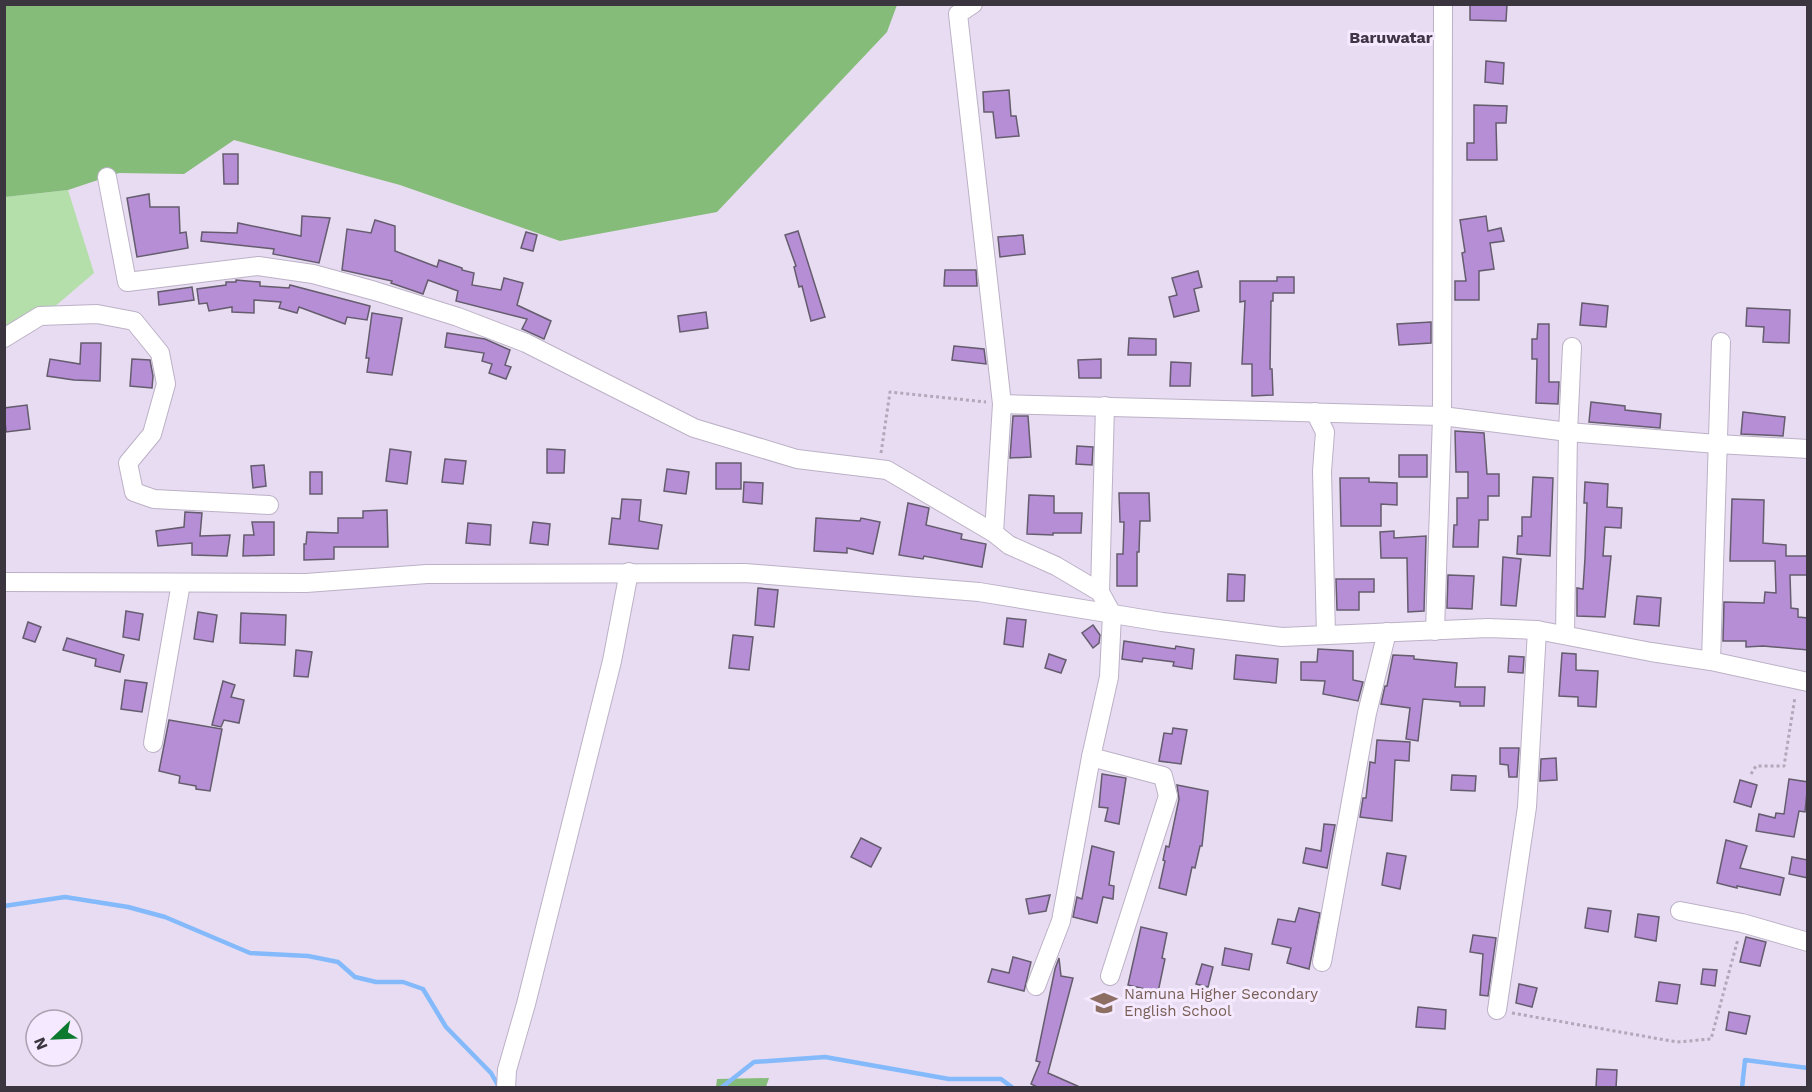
<svg xmlns="http://www.w3.org/2000/svg" width="1812" height="1092" viewBox="0 0 1812 1092" font-family="'Work Sans',sans-serif">
  <style>
    .green { fill: #b4dfaa }
    .forest { fill: #86bc79 }
    .lines { fill: none; stroke-linecap: round; stroke-linejoin: round }
    .stream { stroke: #84bafb; stroke-width: 4.5 }
    .building { fill: #b58ed5; stroke: #655c6e; stroke-width: 1.5 }
    .minor-casing { stroke: #bcb1c6; stroke-width: 20 }
    .path { stroke: #b2a8ba; stroke-width: 3; stroke-dasharray: 3 3; stroke-linecap: butt }
    .minor { stroke: #fff; stroke-width: 18 }
    .labels { text-anchor: middle; dominant-baseline: central; stroke-width: 6; stroke-linejoin: round; paint-order: stroke }
    .education-label { font-size: 15px; fill: #785e54; stroke: #f4e9fe; text-anchor: start }
    .neighbourhood-label { font-size: 16px; font-weight: bold; fill: #3e3546; stroke: #f4e9fe }
  </style>
  <rect width="100%" height="100%" fill="#e7dcf1"/>
  <polygon class="green" points="68,190 94,273 5,349 5,197"/>
  <g class="forest">
    <polygon points="4,5 897,5 887,32 717,212 560,241 400,185 234,140 184,174 119,173 68,190 5,197"/>
    <polygon points="769,1078 766,1087 716,1087 717,1079"/>
  </g>
  <g class="lines">
    <g class="stream">
      <polyline points="4,906 65,897 128,907 165,917 250,953 308,956 338,962 355,977 376,982 403,982 423,989 446,1027 491,1073 499,1087"/>
      <polyline points="721,1088 754,1062 825,1057 949,1079 1001,1079 1013,1088"/>
      <polyline points="1742,1088 1745,1060 1808,1068"/>
    </g>
  </g>
  <g class="building">
    <polygon points="1470,4 1507,4 1506,21 1470,20"/>
    <polygon points="1486,61 1504,63 1503,84 1485,82"/>
    <polygon points="1009,90 1011,116 1016,116 1019,136 996,138 993,112 984,112 983,92"/>
    <polygon points="1474,105 1507,106 1506,123 1496,123 1497,160 1467,160 1467,143 1474,143"/>
    <polygon points="223,154 238,154 238,184 224,184"/>
    <polygon points="149,194 150,207 179,207 180,233 186,232 188,248 137,257 127,198"/>
    <polygon points="302,216 330,218 319,263 273,254 274,249 201,241 202,232 237,233 238,223 301,236"/>
    <polygon points="1486,216 1488,231 1501,228 1504,241 1490,243 1494,269 1479,271 1479,300 1455,300 1455,281 1466,281 1462,253 1465,252 1460,220"/>
    <polygon points="375,220 395,226 395,251 437,267 439,260 462,268 462,270 474,273 472,285 501,290 504,278 523,283 517,305 551,321 544,339 522,329 527,319 456,301 458,291 428,280 423,294 391,283 392,281 342,270 347,229 371,233"/>
    <polygon points="798,231 825,317 811,321 802,286 799,287 794,267 796,266 785,235"/>
    <polygon points="526,232 537,235 533,251 521,248"/>
    <polygon points="1023,235 1025,254 1000,257 998,237"/>
    <polygon points="945,270 976,270 977,286 944,286"/>
    <polygon points="1198,271 1202,287 1194,289 1199,311 1174,317 1169,297 1177,295 1172,278"/>
    <polygon points="1277,277 1294,277 1294,293 1273,293 1273,301 1271,301 1270,369 1272,369 1273,395 1252,396 1252,364 1242,364 1245,301 1240,302 1240,281 1277,281"/>
    <polygon points="236,280 260,282 260,286 289,288 290,285 370,306 367,320 347,317 345,324 299,307 297,313 279,308 281,302 254,300 254,313 232,312 232,307 209,311 207,303 199,304 197,289 226,285 226,282 236,282"/>
    <polygon points="192,287 194,300 159,305 158,292"/>
    <polygon points="1582,303 1608,306 1606,327 1580,325"/>
    <polygon points="1747,308 1790,310 1789,343 1763,342 1764,327 1746,326"/>
    <polygon points="706,312 708,328 680,332 678,316"/>
    <polygon points="372,313 402,318 392,375 367,372 369,358 366,358"/>
    <polygon points="1431,322 1431,343 1399,345 1397,324"/>
    <polygon points="1538,324 1549,324 1549,382 1559,382 1558,404 1536,403 1537,359 1532,359 1532,339 1537,339"/>
    <polygon points="447,333 485,339 510,350 505,365 511,367 506,379 489,373 492,364 482,361 484,353 445,347"/>
    <polygon points="1129,338 1156,339 1156,355 1128,355"/>
    <polygon points="81,343 101,343 100,381 74,380 47,376 50,359 80,364"/>
    <polygon points="954,346 984,349 986,364 952,360"/>
    <polygon points="132,359 150,360 153,376 152,388 130,386"/>
    <polygon points="1101,359 1101,378 1079,378 1078,360"/>
    <polygon points="1171,362 1191,363 1190,386 1170,386"/>
    <polygon points="1591,402 1625,406 1625,410 1661,414 1660,428 1589,422"/>
    <polygon points="27,405 30,429 6,432 4,408"/>
    <polygon points="1743,412 1785,417 1783,436 1741,434"/>
    <polygon points="1013,416 1028,416 1031,457 1010,458"/>
    <polygon points="1455,431 1484,433 1487,474 1499,474 1499,496 1488,496 1488,520 1479,520 1478,547 1453,547 1454,525 1457,525 1457,498 1468,498 1468,472 1456,472"/>
    <polygon points="1077,446 1093,447 1092,465 1076,464"/>
    <polygon points="390,449 411,452 407,484 386,481"/>
    <polygon points="547,449 565,450 564,473 547,473"/>
    <rect x="1399" y="455" width="28" height="22"/>
    <polygon points="445,459 466,461 463,484 442,482"/>
    <rect x="716" y="463" width="25" height="26"/>
    <polygon points="264,465 266,486 253,488 251,466"/>
    <polygon points="667,469 689,472 686,494 664,491"/>
    <rect x="310" y="472" width="12" height="22"/>
    <polygon points="1533,477 1553,478 1550,556 1517,554 1518,536 1522,536 1522,517 1531,517"/>
    <polygon points="1340,478 1369,478 1369,482 1397,483 1397,505 1381,504 1381,526 1341,526"/>
    <polygon points="744,482 763,483 762,504 743,502"/>
    <polygon points="1585,482 1608,484 1607,507 1622,508 1621,528 1605,527 1603,556 1611,556 1605,617 1577,616 1577,588 1583,589 1585,558 1587,503 1584,503"/>
    <polygon points="1119,493 1149,493 1150,521 1140,521 1139,552 1137,552 1137,586 1117,586 1117,554 1123,554 1124,522 1120,522"/>
    <polygon points="1029,495 1054,496 1054,513 1082,513 1081,533 1053,533 1053,535 1027,534"/>
    <polygon points="622,499 641,500 639,521 662,525 658,549 609,544 612,518 620,519"/>
    <polygon points="1732,499 1764,500 1763,543 1786,545 1786,556 1808,556 1808,575 1790,575 1791,608 1798,609 1798,617 1808,618 1808,650 1763,646 1746,647 1746,641 1723,641 1724,602 1764,603 1765,592 1776,593 1775,561 1730,561"/>
    <polygon points="908,503 929,508 926,525 962,534 961,539 986,544 982,567 924,556 923,559 899,555"/>
    <polygon points="387,510 388,547 334,547 334,559 304,560 304,544 306,544 307,532 338,533 338,518 363,518 363,511"/>
    <polygon points="185,512 202,513 200,536 230,535 227,556 192,555 192,543 158,546 156,531 184,527"/>
    <polygon points="816,518 860,521 861,518 880,522 873,554 847,548 847,553 814,551"/>
    <polygon points="252,522 274,522 274,555 243,556 244,535 254,535"/>
    <polygon points="533,522 550,524 548,545 530,543"/>
    <polygon points="468,523 491,525 490,545 466,543"/>
    <polygon points="1394,531 1394,538 1426,536 1424,611 1408,612 1407,558 1381,558 1380,532"/>
    <polygon points="1503,557 1521,559 1516,606 1501,605"/>
    <polygon points="1228,574 1245,575 1244,601 1227,601"/>
    <polygon points="1448,575 1474,576 1472,609 1447,608"/>
    <polygon points="1336,579 1374,579 1374,592 1359,592 1359,610 1337,610"/>
    <polygon points="758,588 778,590 774,627 755,625"/>
    <polygon points="1637,596 1661,598 1659,626 1634,624"/>
    <polygon points="126,611 143,614 139,640 123,637"/>
    <polygon points="198,612 217,615 213,642 194,639"/>
    <polygon points="241,613 286,615 285,645 240,643"/>
    <polygon points="1007,618 1026,620 1023,647 1004,644"/>
    <polygon points="28,622 41,627 35,642 23,638"/>
    <polygon points="1093,625 1100,635 1099,643 1093,648 1082,633"/>
    <polygon points="733,635 753,637 749,670 729,668"/>
    <polygon points="67,638 124,655 120,672 95,666 96,659 63,650"/>
    <polygon points="1124,641 1175,649 1176,646 1194,649 1192,669 1173,666 1174,662 1143,658 1142,662 1122,659"/>
    <polygon points="1318,649 1353,651 1353,680 1363,682 1358,701 1323,694 1325,681 1301,680 1301,662 1317,662"/>
    <polygon points="296,650 312,652 308,677 294,676"/>
    <polygon points="1562,653 1576,654 1576,670 1598,671 1596,707 1578,706 1578,697 1559,696"/>
    <polygon points="1049,654 1066,660 1061,673 1045,668"/>
    <polygon points="1236,655 1278,659 1276,683 1234,679"/>
    <polygon points="1393,655 1414,656 1414,659 1457,663 1455,687 1485,687 1484,706 1460,706 1460,702 1423,699 1418,741 1406,739 1410,708 1381,704 1385,686 1387,686"/>
    <polygon points="1509,656 1524,657 1523,673 1508,672"/>
    <polygon points="125,680 147,683 142,712 121,709"/>
    <polygon points="223,681 235,685 231,697 244,700 239,723 224,720 221,727 212,725"/>
    <polygon points="169,720 222,729 210,791 196,789 196,786 179,783 180,776 159,771"/>
    <polygon points="1173,728 1187,730 1181,764 1159,761 1164,733 1172,734"/>
    <polygon points="1377,740 1410,742 1409,761 1395,760 1392,821 1360,817 1363,798 1366,798 1370,762 1375,763"/>
    <polygon points="1500,748 1519,748 1517,777 1509,777 1508,765 1500,764"/>
    <polygon points="1556,758 1557,780 1540,781 1541,759"/>
    <polygon points="1102,774 1126,778 1119,824 1105,821 1108,808 1099,807"/>
    <polygon points="1452,775 1476,776 1475,791 1451,790"/>
    <polygon points="1789,779 1808,782 1805,812 1799,811 1794,837 1756,831 1759,814 1775,818 1776,813 1784,814"/>
    <polygon points="1740,780 1757,785 1751,807 1734,802"/>
    <polygon points="1177,785 1208,791 1202,846 1200,846 1195,868 1192,867 1186,895 1159,888 1165,861 1163,860 1166,846 1169,847 1179,799"/>
    <polygon points="1324,824 1335,825 1327,868 1303,863 1306,848 1321,851"/>
    <polygon points="861,838 881,848 871,867 851,857"/>
    <polygon points="1726,840 1747,846 1740,868 1784,878 1780,895 1737,886 1737,888 1717,883"/>
    <polygon points="1092,846 1114,852 1109,885 1114,886 1113,899 1103,897 1097,923 1073,917 1077,897 1082,899"/>
    <polygon points="1387,853 1406,856 1400,889 1382,885"/>
    <polygon points="1792,857 1808,860 1808,878 1789,874"/>
    <polygon points="1050,895 1046,911 1029,914 1026,899"/>
    <polygon points="1299,908 1320,913 1309,969 1287,963 1291,948 1272,944 1278,919 1295,922"/>
    <polygon points="1588,908 1611,911 1608,932 1585,928"/>
    <polygon points="1638,914 1659,917 1656,941 1635,937"/>
    <polygon points="1141,927 1167,933 1162,958 1165,959 1158,992 1128,985"/>
    <polygon points="1473,935 1496,938 1488,996 1480,995 1483,954 1470,952"/>
    <polygon points="1746,937 1766,942 1760,966 1740,962"/>
    <polygon points="1225,948 1252,954 1249,970 1222,965"/>
    <polygon points="1013,957 1031,962 1024,991 988,982 992,969 1009,973"/>
    <polygon points="1059,958 1061,976 1073,978 1048,1073 1082,1088 1039,1088 1031,1084 1040,1062 1036,1061 1055,969"/>
    <polygon points="1202,964 1213,967 1208,987 1196,984"/>
    <polygon points="1703,969 1717,970 1715,986 1701,984"/>
    <polygon points="1659,982 1680,985 1677,1004 1656,1001"/>
    <polygon points="1519,984 1537,988 1532,1007 1516,1003"/>
    <polygon points="1418,1007 1446,1010 1445,1029 1416,1027"/>
    <polygon points="1729,1012 1750,1016 1746,1034 1726,1030"/>
    <polygon points="1597,1069 1617,1070 1616,1088 1596,1088"/>
  </g>
  <g class="lines">
    <g class="minor-casing">
      <g id="minor">
        <polyline points="973,4 958,14 1002,404 994,533"/>
        <polyline points="107,177 127,282 258,266 313,274 375,291 458,317 526,343 694,428 797,459 887,470 994,533 1009,545 1056,566 1100,592 1112,614 1109,677 1091,757 1061,921 1036,986"/>
        <polyline points="4,338 40,316 97,314 134,321 160,353 166,384 152,434 128,463 134,492 154,499 269,505"/>
        <polyline points="1002,404 1442,416 1568,432 1717,444 1808,449"/>
        <polyline points="1315,412 1325,432 1322,471 1326,635"/>
        <polyline points="4,582 306,583 427,574 745,573 979,592 1162,622 1282,637 1488,628 1537,630 1651,652 1711,661 1808,682"/>
        <polyline points="1100,592 1105,406"/>
        <polyline points="1435,631 1442,416 1443,4"/>
        <polyline points="1565,635 1568,432 1572,347"/>
        <polyline points="1711,661 1721,342"/>
        <polyline points="153,743 181,583"/>
        <polyline points="1091,757 1163,776 1168,796 1110,976"/>
        <polyline points="1680,911 1742,923 1808,942"/>
        <polyline points="1322,962 1367,713 1387,632"/>
        <polyline points="1497,1010 1527,807 1537,630"/>
        <polyline points="506,1088 507,1070 526,1004 612,661 629,572"/>
      </g>
    </g>
    <g class="path">
      <polyline points="881,453 890,392 986,402"/>
      <polyline points="1751,774 1756,766 1784,766 1795,697"/>
      <polyline points="1512,1013 1677,1042 1711,1039 1738,939"/>
    </g>
    <use href="#minor" class="minor"/>
  </g>
  <defs>
    <g id="school-bare" transform="scale(2.07)"><path d="M0-5L7-2L0 1L-7-2ZM-4 1L0 2.5L4 1V4Q0 6-4 4Z" fill="#8d6e63" stroke="#f4e9fe" stroke-width="2.5" paint-order="stroke"/></g>
  </defs>
  <g fill-rule="evenodd">
    <use href="#school-bare" x="1104" y="1003"/>
  </g>
  <g class="labels">
    <g class="education-label">
      <text x="1124" y="994">Namuna Higher Secondary<tspan x="1124" dy="17">English School</tspan></text>
    </g>
    <g class="neighbourhood-label">
      <text x="1391" y="37">Baruwatar</text>
    </g>
  </g>
  <rect width="1812" height="1092" fill="none" stroke="#3a353e" stroke-width="12"/>
  <g transform="translate(54 1038) rotate(247)"><circle r="28" fill="#f4e9fe" stroke="#aaa1b1" stroke-width="1.5"/>
  <path d="M0-4.5L10 22L0 15L-10 22Z" fill="#0b792e"/>
  <text y="-9" font-size="16" font-weight="bold" text-anchor="middle" fill="#3a353e">N</text>
  </g>
</svg>
